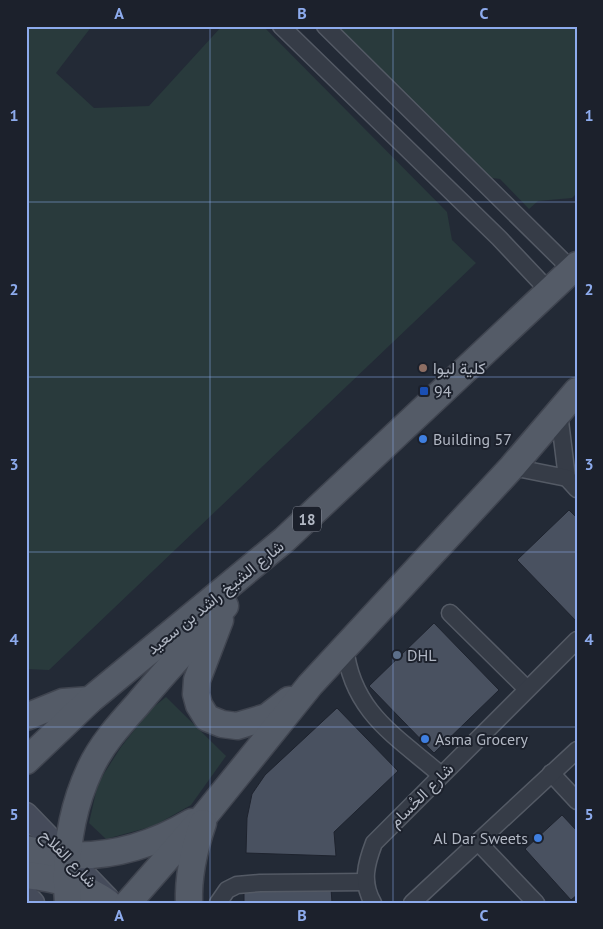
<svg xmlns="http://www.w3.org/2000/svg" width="603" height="929" viewBox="0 0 603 929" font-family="'PT Sans',Vazirmatn,sans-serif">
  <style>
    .green { fill: #293a3c }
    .building { fill: #495160; stroke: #1e232e }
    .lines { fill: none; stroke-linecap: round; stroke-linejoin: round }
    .street-casing { stroke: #545a65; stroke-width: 19 }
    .secondary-casing { stroke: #545a65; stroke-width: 25 }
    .primary-casing { stroke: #404550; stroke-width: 29 }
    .street { stroke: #363c47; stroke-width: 16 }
    .secondary { stroke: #454b5a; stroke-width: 22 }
    .primary { stroke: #545b67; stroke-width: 26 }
    .grid { fill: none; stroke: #8dabed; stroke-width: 1; stroke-opacity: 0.55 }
    .education-dot { fill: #8d6e63; stroke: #1c212c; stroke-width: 2 }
    .transit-dot { fill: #1a4fb4; stroke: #1c212c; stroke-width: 2 }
    .shop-dot { fill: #3f7fe0; stroke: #1c212c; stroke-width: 2 }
    .service-dot { fill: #5c6f8a; stroke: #1c212c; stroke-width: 2 }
    .labels { text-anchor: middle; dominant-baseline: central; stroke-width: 4; stroke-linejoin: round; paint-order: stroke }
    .shield { fill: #1c212c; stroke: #848a96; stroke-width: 1 }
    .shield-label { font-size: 15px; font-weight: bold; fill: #b1b7c3 }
    .poi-label { font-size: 16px; fill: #b1b7c3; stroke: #1c212c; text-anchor: start }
    .street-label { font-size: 16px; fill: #b1b7c3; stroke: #1c212c }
    .neatline { fill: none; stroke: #8dabed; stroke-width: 2 }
    .grid-label { font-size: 16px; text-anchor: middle; font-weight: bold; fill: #8dabed }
  </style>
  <rect width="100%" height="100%" fill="#232a36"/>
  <g class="green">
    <polygon points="26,26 92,26 56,73 94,108 149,106 222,26 263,26 447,212 452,240 476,263 49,670 26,669"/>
    <polygon points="328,26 577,26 577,193 572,198 538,201 529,209 500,179 475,176"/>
    <polygon points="166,697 226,756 191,805 154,826 106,839 89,823 98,783 121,747 151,709"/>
  </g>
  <g class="building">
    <polygon points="569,510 577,518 577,622 517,560"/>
    <polygon points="434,623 499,690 434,753 369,686"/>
    <polygon points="337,708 398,771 334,832 336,856 246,853 247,818 252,794 265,775"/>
    <polygon points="562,815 577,831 577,895 571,900 525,849"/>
    <polygon points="331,888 332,903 244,903 244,890"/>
  </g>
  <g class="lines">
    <g class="street-casing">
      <g id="street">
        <polyline points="281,26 499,238 549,291"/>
        <polyline points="325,26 572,270"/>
        <polyline points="559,413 567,478 577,489"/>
        <polyline points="512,467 567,478"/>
        <polyline points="450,613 527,689"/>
        <path d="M 345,647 C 352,712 396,736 441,775"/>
        <polyline points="551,773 577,801"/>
        <polyline points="478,842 536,903"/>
        <polyline points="218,903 227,890 237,885 260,883 366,882"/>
        <path d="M 373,903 C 361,882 366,864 374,843 L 577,640"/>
        <polyline points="412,903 577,750"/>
      </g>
    </g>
    <g class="secondary-casing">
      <g id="secondary">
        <polyline points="26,814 107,898"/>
        <polyline points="26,895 33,903"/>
      </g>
    </g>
    <g class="primary-casing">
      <g id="primary">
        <polyline points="220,620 197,680 196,694 199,705 207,718 222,724 237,726 267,717 289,700"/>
        <polyline points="26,717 63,702 90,700"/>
        <polyline points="26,761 90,700 284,540 577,265"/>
        <path d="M 26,849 C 85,864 141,852 192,822"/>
        <path d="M 26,875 C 55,878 85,886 108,903"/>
        <path d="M 68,903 C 64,856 70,812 90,769 C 101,745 119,725 137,705 C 165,671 196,639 225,606"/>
        <polyline points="128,903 206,814 310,685 512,467 577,391"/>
        <path d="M 189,903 C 188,875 194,849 203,823"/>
      </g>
    </g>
    <use href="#street" class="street"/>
    <use href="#secondary" class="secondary"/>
    <use href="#primary" class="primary"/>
  </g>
  <path class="grid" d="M 210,26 L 210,903M 393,26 L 393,903M 26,202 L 577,202M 26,377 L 577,377M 26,552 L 577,552M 26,727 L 577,727"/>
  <circle class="education-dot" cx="423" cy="368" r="5"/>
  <rect class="transit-dot" x="419" y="386" width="10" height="10" rx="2.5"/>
  <g class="shop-dot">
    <circle cx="423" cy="439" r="5"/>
    <circle cx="425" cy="739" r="5"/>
    <circle cx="538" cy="838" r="5"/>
  </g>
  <circle class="service-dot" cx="397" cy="655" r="5"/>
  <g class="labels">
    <rect class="shield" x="293" y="506.5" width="28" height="25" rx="4"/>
    <g class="shield-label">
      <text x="307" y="519">18</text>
    </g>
    <g class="poi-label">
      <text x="433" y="368">كلية ليوا</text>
      <text x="434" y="391">94</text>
      <text x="433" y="439">Building 57</text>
      <text x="407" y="655">DHL</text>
      <text x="435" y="739">Asma Grocery</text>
      <text x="528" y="838" text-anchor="end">Al Dar Sweets</text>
    </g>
    <g class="street-label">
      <text transform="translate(215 597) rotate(-39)">شارع الشيخ راشد بن سعيد</text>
      <text transform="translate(421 795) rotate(-45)">شارع الحُسام</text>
      <text transform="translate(69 858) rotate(46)">شارع الفلاح</text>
    </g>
  </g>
  <rect width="603" height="929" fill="none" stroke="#1c212c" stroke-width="55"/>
  <rect x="28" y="28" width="548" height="874" class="neatline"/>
  <g class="grid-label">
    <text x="119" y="19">A</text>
    <text x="302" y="19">B</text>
    <text x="484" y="19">C</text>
    <text x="14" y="121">1</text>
    <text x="589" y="121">1</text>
    <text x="14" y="295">2</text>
    <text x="589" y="295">2</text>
    <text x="14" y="470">3</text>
    <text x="589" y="470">3</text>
    <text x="14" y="645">4</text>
    <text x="589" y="645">4</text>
    <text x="14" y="820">5</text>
    <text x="589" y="820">5</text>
    <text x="119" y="921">A</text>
    <text x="302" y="921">B</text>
    <text x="484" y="921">C</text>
  </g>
</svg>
